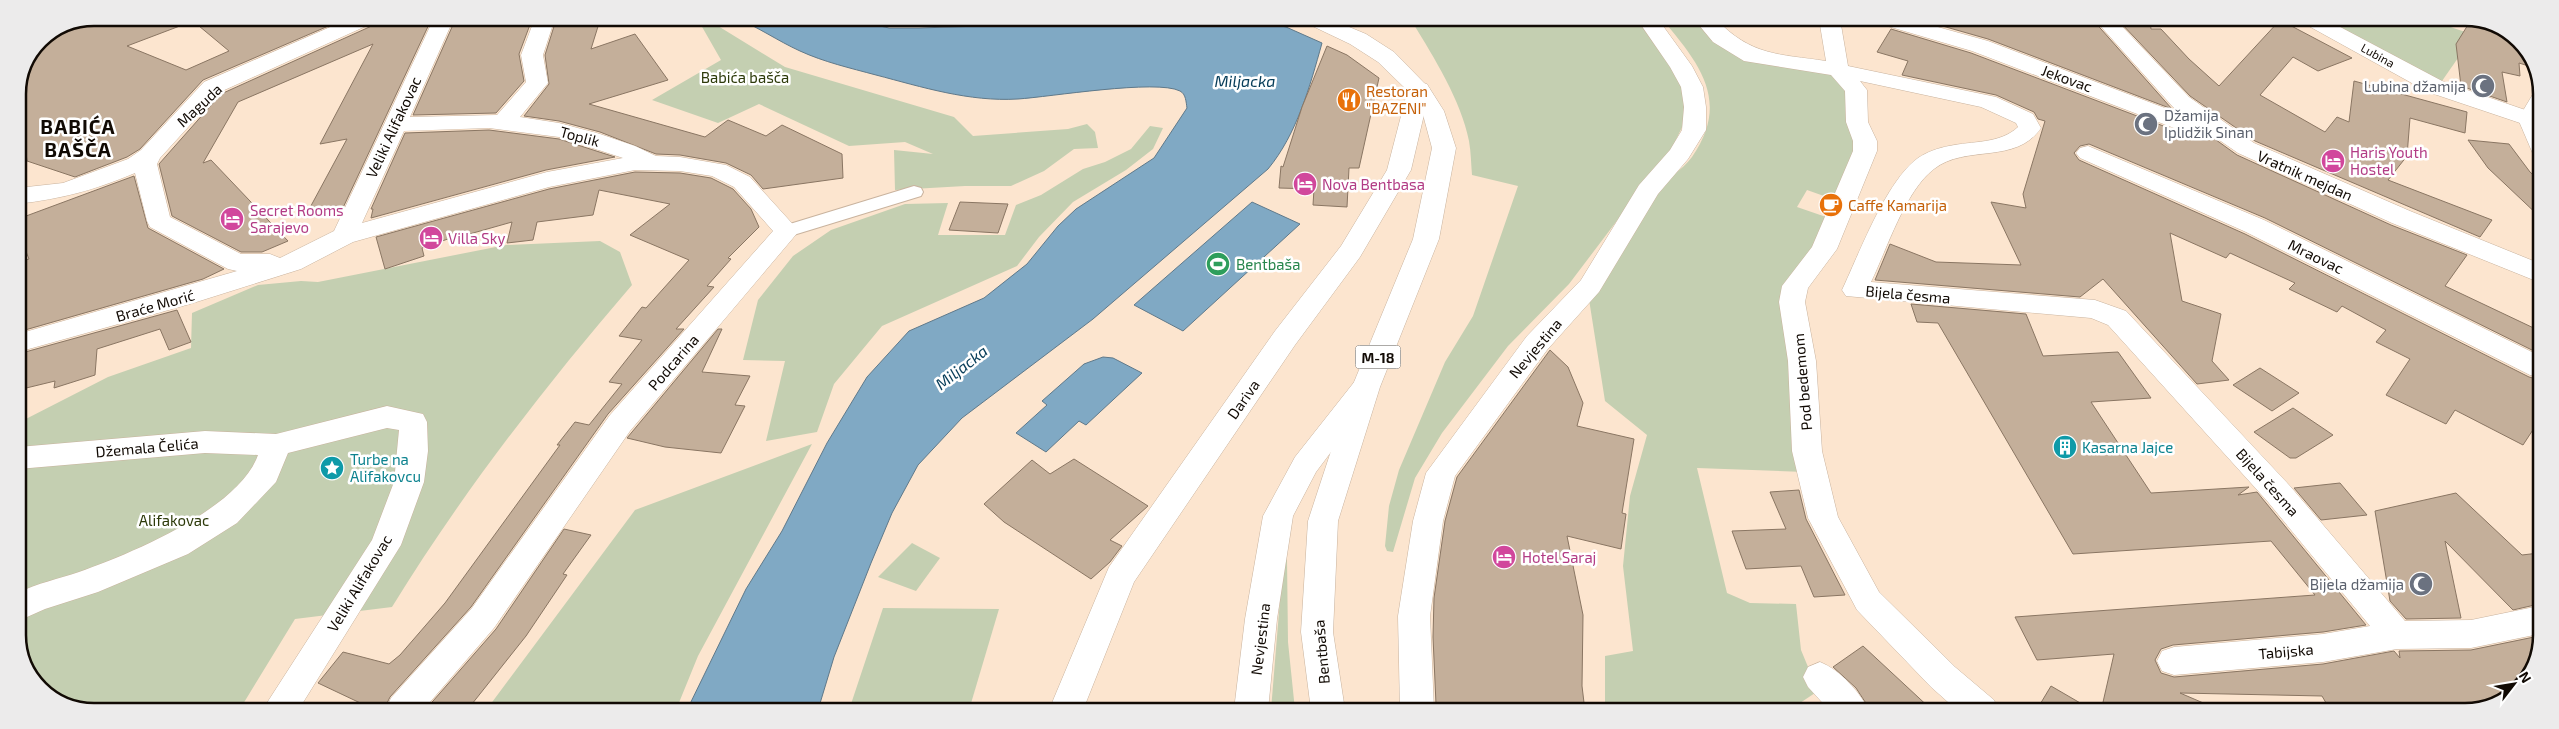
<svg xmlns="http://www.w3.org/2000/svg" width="2559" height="729" viewBox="0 0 2559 729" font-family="'Exo 2',sans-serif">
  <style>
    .green { fill: #c4cfb1 }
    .water { fill: #80a9c4; stroke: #5f798a }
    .building { fill: #c4af9a; stroke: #8a7663; fill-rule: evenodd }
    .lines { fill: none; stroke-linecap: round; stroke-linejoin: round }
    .pedestrian-casing { stroke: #c9b39e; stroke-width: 2 }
    .minor-casing { stroke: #c9b39e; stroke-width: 1 }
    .tertiary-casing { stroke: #c9b39e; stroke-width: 1 }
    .primary-casing { stroke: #c9b39e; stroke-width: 1 }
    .pedestrian { fill: #fff; fill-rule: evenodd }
    .minor { fill: #fff; fill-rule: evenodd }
    .tertiary { fill: #fff; fill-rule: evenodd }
    .primary { fill: #fff; fill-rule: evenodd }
    .labels { text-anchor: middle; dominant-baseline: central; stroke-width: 5; stroke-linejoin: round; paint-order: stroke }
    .far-street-label { font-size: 12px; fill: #110a04; stroke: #fff }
    .shield { fill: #fff; stroke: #58544f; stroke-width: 1 }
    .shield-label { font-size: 14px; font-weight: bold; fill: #110a04 }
    .park-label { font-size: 15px; fill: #2d3a0a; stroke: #fff }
    .street-label { font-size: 15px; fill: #110a04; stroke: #fff }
    .worship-label { font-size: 15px; fill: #5b616d; stroke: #fff; text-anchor: end }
    .food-label { font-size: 15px; fill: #c56008; stroke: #fff; text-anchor: start }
    .hotel-label { font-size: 15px; fill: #b23c85; stroke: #fff; text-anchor: start }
    .leisure-label { font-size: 15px; fill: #27864d; stroke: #fff; text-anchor: start }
    .culture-label { font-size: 15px; fill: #0d838f; stroke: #fff; text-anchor: start }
    .water-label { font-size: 16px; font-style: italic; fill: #073d59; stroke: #fff }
    .district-label { font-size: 20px; font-weight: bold; letter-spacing: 1px; fill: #110a04; stroke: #fff }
    .rim { fill: none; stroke: #110a04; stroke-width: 2.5 }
  </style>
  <rect width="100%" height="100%" fill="#fce5cf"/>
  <g class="green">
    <polygon points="697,18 705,18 785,67 954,117 973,136 1068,129 1087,124 1095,132 1098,148 1074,149 1044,171 1011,186 965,186 895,190 894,150 933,154 905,142 849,146 759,104 718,123 652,100 721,60"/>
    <path d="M 1425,19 L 1643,19 L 1685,86 L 1685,121 L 1672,148 L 1569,284 L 1508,346 L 1442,433 L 1415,478 L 1393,552 L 1387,551 L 1385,546 L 1389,506 L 1399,470 L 1445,362 L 1473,316 L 1518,186 L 1472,175 C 1471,164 1471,152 1469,141 C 1461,100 1434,58 1413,23 L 1429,26 Z"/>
    <path d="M 1662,19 L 1700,19 L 1718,38 L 1835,72 L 1850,90 L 1859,147 L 1838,201 L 1807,190 L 1797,207 L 1829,218 L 1817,245 L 1786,284 L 1805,472 L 1697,468 L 1727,593 L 1750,603 L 1796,604 L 1801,650 L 1818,691 L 1788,711 L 1605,711 L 1605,656 L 1633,651 L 1623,566 L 1630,496 L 1647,435 L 1605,401 L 1588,293 C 1611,259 1633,225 1657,192 C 1667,179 1682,170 1692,157 C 1731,101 1699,63 1662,19 Z"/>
    <polygon points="2430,20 2474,35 2435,91 2300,21"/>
    <polygon points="1150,126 1163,128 1153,149 1126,170 1073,202 1039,237 1017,266 882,326 834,384 817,432 766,441 785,361 743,360 758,300 793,256 831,230 905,204 948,203 938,235 1005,235 1016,205 1041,195 1083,169 1105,162 1131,149"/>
    <path d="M 600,241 L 620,252 L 632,285 C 545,386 462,493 392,607 L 295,619 L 240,709 L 74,709 L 36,685 L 18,640 L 18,423 L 108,377 L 191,348 L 192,313 L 258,285 L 301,281 L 318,282 L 506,245 Z"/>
    <polygon points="812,444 698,656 676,710 487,709 635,510"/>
    <polygon points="912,543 940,558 916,591 878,577"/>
    <polygon points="1287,559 1288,642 1295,710 1271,710 1283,563"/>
    <polygon points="883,608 999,609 969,710 849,710"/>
  </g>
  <g class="water">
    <path d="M 736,18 L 844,18 L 889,28 L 919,28 L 1012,25 L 1044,19 L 1250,19 L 1286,27 L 1322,43 C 1310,86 1297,134 1268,169 L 1093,319 L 962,418 L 918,465 L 892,513 L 871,563 L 834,657 L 818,710 L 687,710 L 746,589 L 782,531 L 827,443 L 867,377 L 909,331 L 984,298 L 1027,264 L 1058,226 L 1076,209 L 1154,158 L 1187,108 C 1186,102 1186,94 1180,91 C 1157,79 1049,97 1018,99 C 969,102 922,87 876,75 C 850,68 824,62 800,51 C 778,41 758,27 736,18 Z"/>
    <polygon points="1252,202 1300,224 1183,331 1134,305"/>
    <polygon points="1103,357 1113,358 1142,373 1086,425 1079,421 1046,452 1016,433 1047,405 1042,401 1084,364"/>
  </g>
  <g class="building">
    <path d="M 94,18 L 347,18 L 203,80 L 140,149 L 127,157 L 75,177 L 27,161 L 25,145 L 18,148 L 18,94 L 40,40 ZM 193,21 L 229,51 L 186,70 L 127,46 Z"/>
    <polygon points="380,18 432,18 341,212 306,215 347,139 320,144 373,44 238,102 203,163 211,160 288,241 262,252 241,252 172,216 159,164 221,94 376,24"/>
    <polygon points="456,18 493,18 490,26 531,22 519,54 524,81 496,113 413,115"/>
    <polygon points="574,18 572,22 600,20 591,49 635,34 668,80 589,104 705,137 728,120 766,136 782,125 842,154 843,178 763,189 751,175 726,163 680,155 656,154 600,132 559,121 524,116 549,84 545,55 556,20"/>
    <polygon points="1918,19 2093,20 2172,109 1988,39"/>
    <polygon points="2118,20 2150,20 2151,29 2161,29 2189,59 2219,86 2280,20 2352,58 2318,71 2293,57 2260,95 2325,132 2337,117 2349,122 2354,81 2467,112 2465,133 2410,118 2407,156 2388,180 2492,220 2480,237 2255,141 2190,96"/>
    <polygon points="2471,20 2487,21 2523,44 2532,67 2519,63 2520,76 2502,72 2507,102 2461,86 2456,44"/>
    <polygon points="1891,29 1971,53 2195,138 2203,140 2212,137 2237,155 2391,225 2467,255 2445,286 2540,331 2540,354 2265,218 2089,144 2080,146 2074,153 2079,160 2245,234 2529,377 2540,380 2540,419 2523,445 2455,410 2446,424 2386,395 2410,359 2376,342 2386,330 2342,306 2337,312 2289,289 2295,283 2230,253 2226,258 2170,233 2182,301 2221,314 2212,361 2229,380 2197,384 2103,279 2080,297 1875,280 1890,244 1936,262 2021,265 1991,202 2026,208 2023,194 2045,121 2038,119 2034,112 1996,95 1902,75 1908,61 1877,52"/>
    <polygon points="1327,46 1347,55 1379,78 1359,168 1349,168 1347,207 1313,205 1314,189 1279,188 1281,166 1283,167 1302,107"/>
    <polygon points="489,130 559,139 615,157 546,170 371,218 373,209 371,209 405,133"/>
    <polygon points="2468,140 2509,144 2530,172 2541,182 2541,218 2488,168"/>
    <polygon points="635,172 680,173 711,178 733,189 751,209 759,227 728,258 731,259 707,286 714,287 676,329 684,329 608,414 471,607 390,697 384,709 373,709 318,683 343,652 389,664 400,655 445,603 560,445 557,445 575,422 589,425 622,384 609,382 642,340 619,336 642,307 646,308 689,260 630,235 670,204 599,190 593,215 537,222 533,240 507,243 512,222 466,235 465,233 422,248 424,256 385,269 376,237 549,189"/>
    <polygon points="134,176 148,228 224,269 203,279 18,332 18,262 29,259 18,232 18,219"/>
    <polygon points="960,202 1008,204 998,233 949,230"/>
    <polygon points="1911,304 2026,314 2043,356 2118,352 2151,398 2091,402 2151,493 2249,487 2238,495 2257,492 2366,625 2323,632 2173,645 2161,649 2155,660 2161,673 2174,677 2323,664 2394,651 2400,658 2399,651 2471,650 2539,636 2539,655 2512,696 2465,712 2329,708 2322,696 2180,693 2222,711 2101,711 2114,654 2037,660 2015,617 2315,595 2271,541 2073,554 1938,323 1917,322"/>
    <polygon points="177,310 191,342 169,350 160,329 97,349 95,375 54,388 55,381 18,390 18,354"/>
    <polygon points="718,329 722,329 702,372 750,376 735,405 745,406 721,453 665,447 627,438"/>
    <polygon points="1550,350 1568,367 1583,403 1577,426 1634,439 1622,513 1626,514 1621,549 1567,536 1583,615 1582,686 1585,711 1458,710 1458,708 1436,704 1433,637 1434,598 1445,521 1457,477"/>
    <polygon points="2260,368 2299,393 2272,411 2233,385"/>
    <polygon points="2293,408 2333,435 2296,458 2290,458 2254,432"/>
    <polygon points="1074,459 1148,506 1110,540 1122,546 1110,562 1091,579 1004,522 984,504 1032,460 1050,474"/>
    <polygon points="2340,483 2367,515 2321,520 2294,488"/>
    <polygon points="1799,490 1806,519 1845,595 1814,597 1801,566 1746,569 1732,531 1786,529 1770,492"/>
    <polygon points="2456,493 2522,555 2539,553 2539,604 2513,610 2445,541 2461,618 2406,619 2390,601 2375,511"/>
    <polygon points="564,529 591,535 563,574 567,575 526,636 468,709 426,709 496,629"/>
    <polygon points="1863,646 1933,711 1871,711 1856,688 1833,667"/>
    <polygon points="2051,686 2094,711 2036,711"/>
  </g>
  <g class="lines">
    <g class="pedestrian-casing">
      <polygon id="pedestrian" points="914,186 921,188 923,192 921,196 787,237 780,235 777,231 780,227"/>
    </g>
    <g class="minor-casing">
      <g id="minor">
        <path d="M 351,18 L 378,18 L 375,22 L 220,92 L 160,158 L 157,164 L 170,217 L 241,254 L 270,254 L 280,258 L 334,231 L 434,18 L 454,18 L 410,117 L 497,115 L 526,82 L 521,55 L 535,18 L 555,18 L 543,55 L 548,83 L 520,117 L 559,123 L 600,134 L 635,146 L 656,156 L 680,157 L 726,165 L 750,177 L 799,231 L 630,431 L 494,628 L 424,709 L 386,709 L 391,698 L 472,608 L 610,415 L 773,231 L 734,187 L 712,176 L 680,171 L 635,170 L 549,187 L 353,242 L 301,269 L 190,304 L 18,352 L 18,334 L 237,271 L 228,269 L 150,227 L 147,221 L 135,173 C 92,191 64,198 18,204 L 18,188 L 63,183 L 128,159 L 141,150 L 204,82 ZM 489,128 L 559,137 L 623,158 L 547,172 L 362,223 L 404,131 Z"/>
        <polygon points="1637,19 1658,19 1692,66 1703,87 1706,107 1706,130 1688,159 1658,194 1599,292 1547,350 1455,476 1443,521 1430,616 1434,710 1400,710 1398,616 1413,521 1426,473 1527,336 1581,280 1639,185 1670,150 1682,130 1684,107 1681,87 1670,67"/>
        <path d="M 1694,19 L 1716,19 C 1751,56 1779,54 1826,61 L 1819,19 L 1840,19 L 1848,66 L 1996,97 L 2033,114 L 2041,128 C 2016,165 1966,144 1934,169 C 1905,191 1887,249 1871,282 L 2095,300 L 2126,311 L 2290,486 L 2405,621 L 2471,620 L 2539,606 L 2539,634 L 2471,648 L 2397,649 L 2323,662 L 2174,675 L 2162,671 L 2157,661 L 2162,651 L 2174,647 L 2323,634 L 2370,626 L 2268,502 L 2108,325 L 2091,318 L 1846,296 L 1842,290 C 1859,254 1886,181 1918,158 C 1927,152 1938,148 1949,146 C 1972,141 2000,144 2018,127 L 2016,123 L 1981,107 L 1860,81 L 1867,90 L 1868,122 L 1877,141 L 1877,151 L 1837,249 L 1808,288 L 1805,302 L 1816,361 L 1822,451 L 1838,517 L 1879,592 L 1955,667 L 1994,700 L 1999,711 L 1958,711 L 1931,687 L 1857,610 L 1808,518 L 1792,451 L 1788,361 L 1779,302 L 1782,286 L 1812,247 L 1853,151 L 1853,141 L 1846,122 L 1845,91 L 1831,75 L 1744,61 L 1713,42 Z"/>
        <polygon points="1874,19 1909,19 1988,41 2186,116 2173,107 2095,20 2116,20 2189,97 2254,143 2410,211 2541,264 2541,283 2392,223 2238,153 2212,135 2203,138 2195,136 1972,51 1877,23"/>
        <polygon points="2302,20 2327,20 2444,82 2537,114 2540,119 2537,124 2529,126 2428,92 2305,24"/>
        <polygon points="1419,82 1427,84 1430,89 1411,170 1360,257 1295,345 1134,582 1083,710 1049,710 1109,567 1275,331 1341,246 1387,170 1408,89 1411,84"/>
        <polygon points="2088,146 2264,220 2540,356 2540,378 2530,375 2246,232 2080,158 2076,153 2080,148"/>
        <polygon points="1365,378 1375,381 1379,388 1316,472 1293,516 1277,619 1268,710 1234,710 1245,619 1263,516 1295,457 1355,381"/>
        <path d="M 387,406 L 423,414 L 427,422 L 428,451 L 424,482 L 401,545 L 299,709 L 263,709 L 372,540 L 394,482 L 399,430 L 387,428 L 288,453 L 276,482 L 237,523 L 188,554 L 98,592 L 45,609 L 18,621 L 18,593 C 37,583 59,579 79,572 C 130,554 239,509 258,455 L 205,453 L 18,469 L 18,447 L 205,431 L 276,434 Z"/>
        <path d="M 1820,662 C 1840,670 1860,692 1869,711 L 1830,711 L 1808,687 L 1803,677 L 1808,667 Z"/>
      </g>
    </g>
    <g class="tertiary-casing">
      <polygon id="tertiary" points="2541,92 2541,156 2533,154 2518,119 2533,94"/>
    </g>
    <g class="primary-casing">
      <polygon id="primary" points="1303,19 1330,19 1366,34 1394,52 1430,89 1444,111 1456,148 1439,239 1380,387 1338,521 1333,632 1345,710 1311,710 1301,632 1308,521 1352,387 1413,239 1432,148 1422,111 1410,93 1378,62 1350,44 1306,23"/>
    </g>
    <use href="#pedestrian" class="pedestrian"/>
    <use href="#minor" class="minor"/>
    <use href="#tertiary" class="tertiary"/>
    <use href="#primary" class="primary"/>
  </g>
  <defs>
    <g id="mosque-disc" transform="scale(1.25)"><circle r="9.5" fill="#6b7280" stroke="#fff"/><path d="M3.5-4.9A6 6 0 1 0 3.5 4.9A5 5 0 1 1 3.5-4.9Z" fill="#fff"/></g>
    <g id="restaurant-disc" transform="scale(1.25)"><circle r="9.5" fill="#e8710a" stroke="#fff"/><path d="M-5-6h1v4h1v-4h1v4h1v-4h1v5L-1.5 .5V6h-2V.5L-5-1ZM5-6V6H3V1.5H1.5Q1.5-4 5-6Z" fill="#fff"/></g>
    <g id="hotel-disc" transform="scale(1.25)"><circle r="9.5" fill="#d1479c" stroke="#fff"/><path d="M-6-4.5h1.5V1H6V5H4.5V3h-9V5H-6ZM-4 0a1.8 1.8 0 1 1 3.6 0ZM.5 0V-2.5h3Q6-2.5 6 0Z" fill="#fff"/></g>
    <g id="cafe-disc" transform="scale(1.25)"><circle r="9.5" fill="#e8710a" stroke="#fff"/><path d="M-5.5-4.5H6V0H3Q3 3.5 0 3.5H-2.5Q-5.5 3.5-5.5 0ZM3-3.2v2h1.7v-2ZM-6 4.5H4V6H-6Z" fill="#fff"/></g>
    <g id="stadium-disc" transform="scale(1.25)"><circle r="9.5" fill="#2e9e5b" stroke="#fff"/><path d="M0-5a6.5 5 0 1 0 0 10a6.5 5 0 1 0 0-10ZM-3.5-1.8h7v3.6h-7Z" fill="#fff"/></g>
    <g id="building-disc" transform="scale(1.25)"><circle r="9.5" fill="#0f9aa8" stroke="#fff"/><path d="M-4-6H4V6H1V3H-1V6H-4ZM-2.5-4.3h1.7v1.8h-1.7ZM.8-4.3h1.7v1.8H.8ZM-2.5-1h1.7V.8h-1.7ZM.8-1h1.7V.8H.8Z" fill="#fff"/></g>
    <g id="sight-disc" transform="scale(1.25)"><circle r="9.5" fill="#0f9aa8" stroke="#fff"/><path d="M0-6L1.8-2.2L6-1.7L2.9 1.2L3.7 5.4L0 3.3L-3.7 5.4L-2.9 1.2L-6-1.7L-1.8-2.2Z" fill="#fff"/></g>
  </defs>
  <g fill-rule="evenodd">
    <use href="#mosque-disc" x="2483" y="86"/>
    <use href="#restaurant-disc" x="1349" y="100"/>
    <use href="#mosque-disc" x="2146" y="124"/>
    <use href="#hotel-disc" x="2333" y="161"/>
    <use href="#hotel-disc" x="1305" y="184"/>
    <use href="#cafe-disc" x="1831" y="205"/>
    <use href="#hotel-disc" x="232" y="219"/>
    <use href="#hotel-disc" x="431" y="238"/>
    <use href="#stadium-disc" x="1218" y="264"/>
    <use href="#building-disc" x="2065" y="447"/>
    <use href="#sight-disc" x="332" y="468"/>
    <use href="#hotel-disc" x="1504" y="557"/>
    <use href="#mosque-disc" x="2421" y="584"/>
  </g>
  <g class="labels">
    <g class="far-street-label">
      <text transform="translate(2378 55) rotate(29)">Lubina</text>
    </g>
    <rect class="shield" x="1355.5" y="345.5" width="45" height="23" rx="4"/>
    <g class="shield-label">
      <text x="1378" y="357">M-18</text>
    </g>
    <g class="park-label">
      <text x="745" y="77">Babića bašča</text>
      <text x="174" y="520">Alifakovac</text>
    </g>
    <g class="street-label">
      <text transform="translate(2067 78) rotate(20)">Jekovac</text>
      <text transform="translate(199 105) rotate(-43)">Maguda</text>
      <text transform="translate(393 127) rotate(-65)">Veliki Alifakovac</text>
      <text transform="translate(580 136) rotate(15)">Toplik</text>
      <text transform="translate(2305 175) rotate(24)">Vratnik mejdan</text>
      <text transform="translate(2316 256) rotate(26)">Mraovac</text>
      <text transform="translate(1908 294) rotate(5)">Bijela česma</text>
      <text transform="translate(155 305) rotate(-16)">Braće Morić</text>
      <text transform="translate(1535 348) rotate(-50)">Nevjestina</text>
      <text transform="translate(673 362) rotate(-49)">Podcarina</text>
      <text transform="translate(1802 382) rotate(-95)">Pod bedemom</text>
      <text transform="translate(1243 399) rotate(-55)">Dariva</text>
      <text transform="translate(147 447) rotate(-5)">Džemala Čelića</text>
      <text transform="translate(2268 482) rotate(48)">Bijela česma</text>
      <text transform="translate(359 583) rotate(-59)">Veliki Alifakovac</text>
      <text transform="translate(1260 639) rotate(-83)">Nevjestina</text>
      <text transform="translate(2286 651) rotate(-5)">Tabijska</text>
      <text transform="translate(1321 652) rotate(-95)">Bentbaša</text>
    </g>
    <g class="worship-label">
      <text x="2466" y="86">Lubina džamija</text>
      <text x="2164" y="115" text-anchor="start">Džamija<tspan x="2164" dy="17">Iplidžik Sinan</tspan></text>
      <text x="2404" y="584">Bijela džamija</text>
    </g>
    <g class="food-label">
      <text x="1366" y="91">Restoran<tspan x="1366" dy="17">"BAZENI"</tspan></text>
      <text x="1848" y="205">Caffe Kamarija</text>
    </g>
    <g class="hotel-label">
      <text x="2350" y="152">Haris Youth<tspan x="2350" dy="17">Hostel</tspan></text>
      <text x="1322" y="184">Nova Bentbasa</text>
      <text x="250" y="210">Secret Rooms<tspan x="250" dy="17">Sarajevo</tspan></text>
      <text x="448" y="238">Villa Sky</text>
      <text x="1522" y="557">Hotel Saraj</text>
    </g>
    <g class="leisure-label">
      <text x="1236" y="264">Bentbaša</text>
    </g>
    <g class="culture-label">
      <text x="2082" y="447">Kasarna Jajce</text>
      <text x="350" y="459">Turbe na<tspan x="350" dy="17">Alifakovcu</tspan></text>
    </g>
    <g class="water-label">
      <text x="1245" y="80">Miljacka</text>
      <text transform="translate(961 367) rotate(-38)">Miljacka</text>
    </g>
    <g class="district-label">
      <text x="78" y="126">BABIĆA<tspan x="78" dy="23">BAŠČA</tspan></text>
    </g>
  </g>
  <path d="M0 0H2559V729H0ZM94 26H2465A68 68 0 0 1 2533 94V635A68 68 0 0 1 2465 703H94A68 68 0 0 1 26 635V94A68 68 0 0 1 94 26Z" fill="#ecebeb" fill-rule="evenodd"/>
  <path class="rim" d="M94 26H2465A68 68 0 0 1 2533 94V635A68 68 0 0 1 2465 703H94A68 68 0 0 1 26 635V94A68 68 0 0 1 94 26Z"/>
  <g transform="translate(2514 684) rotate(59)" stroke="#ffffff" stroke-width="4" paint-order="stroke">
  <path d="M0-4L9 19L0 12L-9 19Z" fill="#110a04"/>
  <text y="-8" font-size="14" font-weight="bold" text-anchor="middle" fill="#110a04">N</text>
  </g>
</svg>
